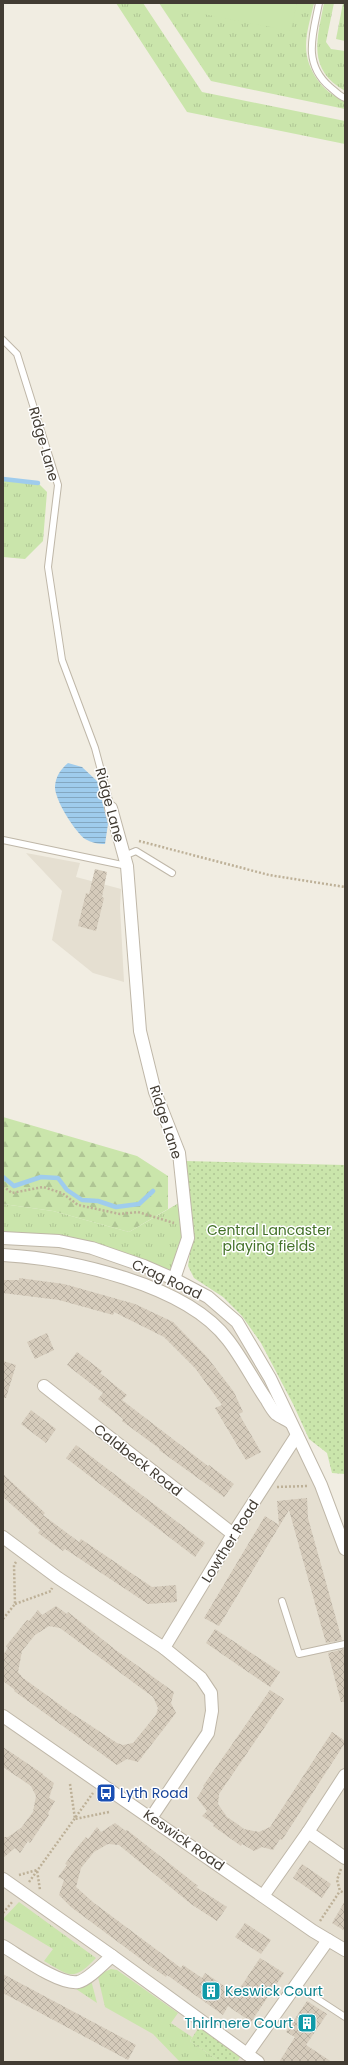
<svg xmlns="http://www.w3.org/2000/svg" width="348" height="2065" viewBox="0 0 348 2065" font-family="Poppins,sans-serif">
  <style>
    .residential { fill: #e5dfd1 }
    .grass { fill: url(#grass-tufts) }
    .forest { fill: url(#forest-firs) }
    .park { fill: url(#park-dots) }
    .pitch { fill: #cae5ab }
    .water { fill: url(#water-rules) }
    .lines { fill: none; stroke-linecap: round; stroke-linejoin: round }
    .stream { stroke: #9fcced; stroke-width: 4.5 }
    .building { fill: url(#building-cross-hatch); fill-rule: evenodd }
    .lane-casing { stroke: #bfb7a8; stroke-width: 8 }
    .street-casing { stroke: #bfb7a8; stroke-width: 14 }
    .path { stroke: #bdb097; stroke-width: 2.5; stroke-dasharray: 2 2; stroke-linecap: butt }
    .lane { stroke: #fff; stroke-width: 6 }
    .street { stroke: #fff; stroke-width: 12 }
    .labels { text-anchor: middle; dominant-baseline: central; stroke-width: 3; stroke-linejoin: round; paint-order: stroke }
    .street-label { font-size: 14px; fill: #423c33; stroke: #fff }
    .park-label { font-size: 14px; fill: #437129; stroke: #fff }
    .transit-label { font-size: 14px; fill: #164399; stroke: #fff; text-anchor: start }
    .culture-label { font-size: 14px; fill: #0d838f; stroke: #fff; text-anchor: start }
  </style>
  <defs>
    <pattern id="grass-tufts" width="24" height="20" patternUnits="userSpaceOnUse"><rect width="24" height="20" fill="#cae5ab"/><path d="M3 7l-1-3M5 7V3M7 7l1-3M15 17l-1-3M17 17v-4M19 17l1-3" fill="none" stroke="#afc594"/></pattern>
    <pattern id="forest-firs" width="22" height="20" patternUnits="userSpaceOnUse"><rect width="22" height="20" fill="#cae5ab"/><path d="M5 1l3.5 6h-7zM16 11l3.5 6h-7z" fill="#afc594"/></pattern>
    <pattern id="park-dots" width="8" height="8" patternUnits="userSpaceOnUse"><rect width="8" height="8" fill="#cae5ab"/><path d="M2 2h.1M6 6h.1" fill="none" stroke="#afc594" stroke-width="1.8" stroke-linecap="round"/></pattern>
    <pattern id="water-rules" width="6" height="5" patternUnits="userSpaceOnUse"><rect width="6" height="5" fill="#9fcced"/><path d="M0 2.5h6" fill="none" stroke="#83a7c1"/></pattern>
    <pattern id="building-cross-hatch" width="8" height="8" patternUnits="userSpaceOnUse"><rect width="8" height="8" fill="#d5cbbb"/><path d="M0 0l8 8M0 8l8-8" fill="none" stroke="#b8afa1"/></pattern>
  </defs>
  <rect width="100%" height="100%" fill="#f1ede2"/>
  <g class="residential">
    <polygon points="26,853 80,863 76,877 121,889 120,907 124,982 93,973 52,940 62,891"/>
    <polygon points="3,1238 59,1241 174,1279 237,1322 321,1485 345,1559 345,2062 3,2062"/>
  </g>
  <g class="grass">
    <polygon points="116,3 143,3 202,92 345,121 345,144 187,112"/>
    <path d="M 159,3 L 314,3 C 311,17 306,32 306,46 C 306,70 323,93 345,101 L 345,109 L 211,81 Z"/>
    <path d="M 324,3 L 334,3 L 326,42 L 331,49 L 345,51 L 345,91 C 307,69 317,40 324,3 Z"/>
    <polygon points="343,3 345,3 345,41 336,39"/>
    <polygon points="3,479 38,483 47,492 43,541 25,559 3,557"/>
    <polygon points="184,1200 188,1238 174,1279 92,1248 3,1238 3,1204 53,1211 129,1232"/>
    <path d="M 19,1902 L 96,1958 C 73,1982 70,1976 44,1961 L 53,1949 L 3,1919 Z"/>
    <polygon points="111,1969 117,1970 178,2013 171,2023 192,2037 190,2041 221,2062 180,2062 153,2034 105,2007 98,1977 102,1973"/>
    <polygon points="91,1980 97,2003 73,1987"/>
  </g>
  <polygon class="forest" points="3,1117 137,1156 168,1176 168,1209 129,1232 53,1211 3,1204"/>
  <g class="park">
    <polygon points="185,1161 345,1165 345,1474 332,1473 327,1453 309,1439 293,1404 261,1343 242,1316 223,1297 194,1278 188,1266 192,1239"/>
    <polygon points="199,2027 241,2056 237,2062 221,2062 190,2041"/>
  </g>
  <polygon class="pitch" points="162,3 297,3 291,31 162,6"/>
  <path class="water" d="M 68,763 L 82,767 L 97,781 L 108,824 L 105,844 C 98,844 92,843 85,839 C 75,832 54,799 55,786 C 56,776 60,770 68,763 Z"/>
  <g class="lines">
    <g class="stream">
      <polyline points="3,479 38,483"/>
      <polyline points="3,1177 14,1186 41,1177 58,1178 67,1190 82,1200 98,1201 116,1207 139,1204 153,1191"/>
    </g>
  </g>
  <g class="building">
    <polygon points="95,869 107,872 102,897 104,898 96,931 78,926 86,893 89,894"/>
    <polygon points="19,1278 64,1284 135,1304 173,1322 207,1357 234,1392 243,1412 239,1414 261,1452 246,1460 215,1408 222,1405 195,1368 164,1337 114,1312 113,1315 59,1300 3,1293 3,1280 19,1280"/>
    <polygon points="47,1333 54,1350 35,1359 27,1342"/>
    <polygon points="77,1352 102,1371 100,1373 127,1395 122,1400 208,1466 209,1465 234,1484 224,1497 159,1450 160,1449 122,1421 123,1419 98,1399 103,1393 67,1365"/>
    <polygon points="3,1361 16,1365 6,1398 3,1398"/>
    <polygon points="31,1410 56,1429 46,1443 21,1424"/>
    <polygon points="76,1445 205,1543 195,1557 66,1458"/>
    <polygon points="3,1474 45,1513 43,1515 79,1542 81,1539 152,1587 176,1585 177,1602 148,1604 65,1549 63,1551 38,1533 40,1530 3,1497"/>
    <polygon points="307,1498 308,1518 342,1640 326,1643 289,1510 219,1626 204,1618 265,1516 279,1525 277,1501"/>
    <path d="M 56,1606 L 67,1614 L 68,1612 L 117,1651 L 174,1692 L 171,1703 L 176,1713 L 138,1762 L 127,1759 L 117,1765 L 14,1691 L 15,1690 L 3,1681 L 3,1655 L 8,1648 L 6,1646 L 27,1620 L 29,1621 L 38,1610 L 42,1615 ZM 49,1626 L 60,1628 L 153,1697 L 158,1708 L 156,1715 L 133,1743 L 123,1745 L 117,1743 L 70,1712 L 23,1678 L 18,1672 L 22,1651 L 35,1635 Z"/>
    <polygon points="215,1629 280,1672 270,1687 206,1643"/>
    <polygon points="344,1649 345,1702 341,1702 328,1653"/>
    <polygon points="270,1690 284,1699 219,1794 218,1804 227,1817 236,1823 244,1829 259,1832 270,1827 332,1732 345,1741 345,1743 282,1840 280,1839 273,1850 262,1847 254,1851 242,1844 241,1846 213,1826 214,1824 202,1816 207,1811 197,1798 204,1787 203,1786"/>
    <polygon points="3,1747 43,1774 43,1775 54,1783 49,1798 55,1801 48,1813 49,1815 30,1843 28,1841 20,1853 15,1848 3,1858 3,1837 8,1837 21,1828 33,1812 36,1796 31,1786 3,1767"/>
    <polygon points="115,1823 126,1831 127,1830 198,1886 196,1887 227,1907 217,1921 191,1904 119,1845 108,1844 94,1852 81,1868 76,1887 94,1903 181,1968 183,1965 202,1978 205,1973 236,1994 260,1958 284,1973 251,2022 228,2006 223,2015 167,1975 166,1977 153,1968 71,1907 59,1895 64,1880 58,1877 67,1865 65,1864 75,1850 86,1837 88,1839 97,1827 101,1832"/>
    <polygon points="302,1864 331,1884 322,1898 293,1878"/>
    <polygon points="345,1901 345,1931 332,1923"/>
    <polygon points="245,1923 271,1940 261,1954 235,1937"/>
    <polygon points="3,1974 136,2045 128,2060 3,1993"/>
    <polygon points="307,2001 327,2014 306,2045 332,2062 279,2062 295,2037 286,2032"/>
  </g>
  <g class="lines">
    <g class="lane-casing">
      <g id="lane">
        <path d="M 319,3 C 313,34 302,63 330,87 C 335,91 339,96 345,98"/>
        <polyline points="3,340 17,354 58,485 48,567 62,660 95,748 111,808"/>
        <polyline points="3,840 127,866"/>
        <polyline points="124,856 136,851 172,873"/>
        <polyline points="282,1601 299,1654 345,1644"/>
        <polyline points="296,1985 345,2017"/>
      </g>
    </g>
    <g class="street-casing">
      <g id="street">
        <polyline points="111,808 127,866 140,1031 155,1092 179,1153 188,1238 174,1279"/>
        <polyline points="3,1238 59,1241 92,1248 144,1266 174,1279 208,1297 237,1322 270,1378 321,1485 345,1549"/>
        <path d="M 3,1255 C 70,1259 186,1284 228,1340 C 242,1358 253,1380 266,1399 C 269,1404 272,1410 276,1414 C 280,1417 285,1419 290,1422"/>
        <polyline points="44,1386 233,1534"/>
        <polyline points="3,1537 58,1578 164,1648 201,1678 211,1693 212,1711 208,1733 151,1818"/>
        <polyline points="164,1648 233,1534 297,1435"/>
        <polyline points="3,1716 313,1931 345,1950"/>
        <polyline points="308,1832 345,1858"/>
        <polyline points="3,1879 112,1956 258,2062"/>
        <polyline points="263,1896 308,1832 345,1775"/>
        <path d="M 3,1946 C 20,1956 59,1985 78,1982 C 88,1980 104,1963 112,1956"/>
        <polyline points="247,2054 328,1940"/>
      </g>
    </g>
    <g class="path">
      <polyline points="139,841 269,875 345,887"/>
      <polyline points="3,1186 12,1193 43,1187 62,1193 78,1205 120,1214 138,1212 174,1223"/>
      <polyline points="277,1487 308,1486"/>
      <polyline points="15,1604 51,1591 52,1588"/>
      <polyline points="3,1619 15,1604 14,1565 16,1562"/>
      <polyline points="70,1784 75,1819 109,1812"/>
      <polyline points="341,1869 337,1880 340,1891 345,1893"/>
      <polyline points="19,1875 37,1870 40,1890"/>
      <polyline points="29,1882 93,1793"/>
      <polyline points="3,1913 13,1901"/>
      <polyline points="320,1921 340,1891"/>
    </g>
    <use href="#lane" class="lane"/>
    <use href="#street" class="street"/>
  </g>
  <defs>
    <g id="bus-square" transform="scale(1)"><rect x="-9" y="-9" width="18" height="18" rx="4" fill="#1a4fb4" stroke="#fff"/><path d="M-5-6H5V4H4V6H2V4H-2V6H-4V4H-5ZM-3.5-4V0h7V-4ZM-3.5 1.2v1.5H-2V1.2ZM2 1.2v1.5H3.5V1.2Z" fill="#fff"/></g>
    <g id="building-square" transform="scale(1)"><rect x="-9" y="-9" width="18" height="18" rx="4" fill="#0f9aa8" stroke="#fff"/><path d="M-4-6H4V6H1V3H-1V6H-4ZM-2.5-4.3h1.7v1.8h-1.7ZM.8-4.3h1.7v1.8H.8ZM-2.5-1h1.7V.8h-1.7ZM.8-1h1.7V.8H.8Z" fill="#fff"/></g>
  </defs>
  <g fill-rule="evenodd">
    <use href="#bus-square" x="106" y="1793"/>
    <use href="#building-square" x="211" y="1991"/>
    <use href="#building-square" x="307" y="2023"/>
  </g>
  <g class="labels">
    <g class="street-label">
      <text transform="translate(44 444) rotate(74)">Ridge Lane</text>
      <text transform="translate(110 805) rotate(75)">Ridge Lane</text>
      <text transform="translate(166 1122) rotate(72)">Ridge Lane</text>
      <text transform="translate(167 1279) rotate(25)">Crag Road</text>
      <text transform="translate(138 1460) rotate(38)">Caldbeck Road</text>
      <text transform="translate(230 1541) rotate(-58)">Lowther Road</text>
      <text transform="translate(184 1840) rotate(35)">Keswick Road</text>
    </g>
    <g class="park-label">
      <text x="269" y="1230">Central Lancaster<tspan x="269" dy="16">playing fields</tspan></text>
    </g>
    <g class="transit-label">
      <text x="120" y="1793">Lyth Road</text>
    </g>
    <g class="culture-label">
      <text x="225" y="1991">Keswick Court</text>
      <text x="293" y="2023" text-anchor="end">Thirlmere Court</text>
    </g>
  </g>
  <rect width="348" height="2065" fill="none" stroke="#423c33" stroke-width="8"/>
</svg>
